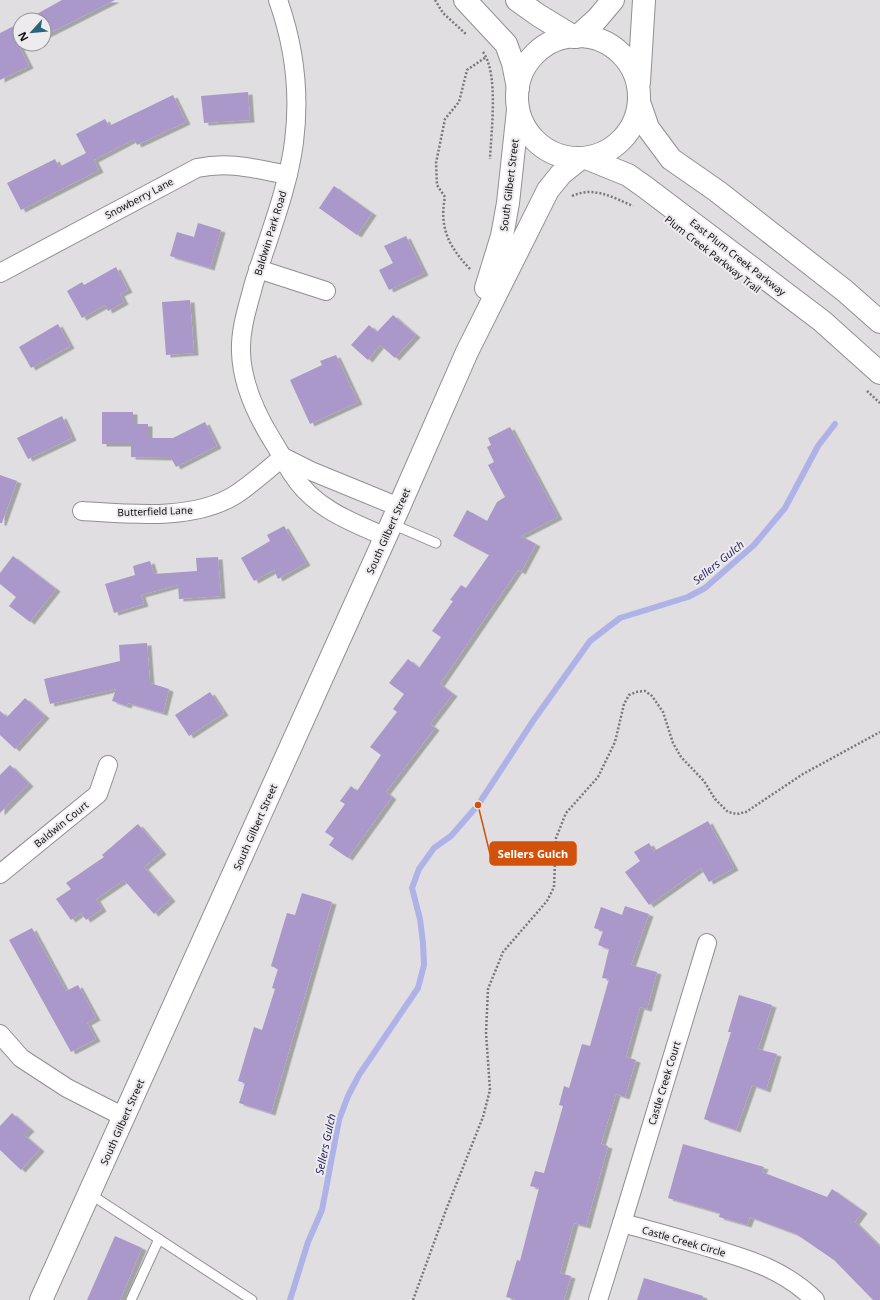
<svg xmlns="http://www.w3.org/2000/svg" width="880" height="1300" viewBox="0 0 880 1300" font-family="'Noto Sans',sans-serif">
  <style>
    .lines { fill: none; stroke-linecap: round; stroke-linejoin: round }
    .stream { stroke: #afb2e6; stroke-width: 6 }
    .building { fill: #aa98ca; filter: url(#shadow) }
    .lane-casing { stroke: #918f92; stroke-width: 11 }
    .street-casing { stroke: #918f92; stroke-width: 20 }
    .secondary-casing { stroke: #918f92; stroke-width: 24 }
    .path { stroke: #797879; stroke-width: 2.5; stroke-dasharray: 2 2; stroke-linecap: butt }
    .lane { stroke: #fff; stroke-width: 9 }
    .street { stroke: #fff; stroke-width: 18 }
    .secondary { stroke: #fff; stroke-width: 22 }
    .labels { text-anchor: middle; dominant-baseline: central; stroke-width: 4; stroke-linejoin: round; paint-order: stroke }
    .street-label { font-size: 10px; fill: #0f0e0f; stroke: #edebee }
    .water-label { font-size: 11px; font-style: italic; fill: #2a2662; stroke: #edebee }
    .leader { fill: none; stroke: #d2520c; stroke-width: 1.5 }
    .callout-dot { fill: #d2520c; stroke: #edebee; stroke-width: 1.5 }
    .callout { fill: #d2520c; stroke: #d2520c; stroke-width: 1.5 }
    .callout-label { font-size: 11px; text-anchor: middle; font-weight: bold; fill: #fff }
  </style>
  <defs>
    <filter id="shadow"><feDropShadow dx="4.5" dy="2.5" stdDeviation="0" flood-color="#0004"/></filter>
  </defs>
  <rect width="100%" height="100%" fill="#e0dee0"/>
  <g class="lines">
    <polyline class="stream" points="290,1300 308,1242 322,1210 339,1120 348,1096 359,1075 418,988 424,965 423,943 420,919 412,888 419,869 434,848 451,836 478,805 533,721 590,641 620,618 688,597 705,588 754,545 785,508 818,446 835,424"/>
  </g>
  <g class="building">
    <polygon points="62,0 115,0 44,36 44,20 26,20"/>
    <polygon points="20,23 20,44 28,44 20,48 29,66 0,80 0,33"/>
    <polygon points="248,92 250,120 204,123 201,96"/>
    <polygon points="173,95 186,122 137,145 134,139 94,160 99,170 21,210 7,183 55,159 59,167 86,153 76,134 105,119 109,126"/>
    <polygon points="334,186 372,213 357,235 319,208"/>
    <polygon points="198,223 221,230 210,268 170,256 177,232 194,237"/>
    <polygon points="406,236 424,273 389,290 379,270 393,263 384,246"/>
    <polygon points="116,267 128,290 120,294 124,302 108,311 105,305 82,318 67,291 82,282 84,285"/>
    <polygon points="190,300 194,353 166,355 162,302"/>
    <polygon points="393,315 416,335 395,358 380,345 368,360 351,345 369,325 377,332"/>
    <polygon points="58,324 70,346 31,368 19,347"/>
    <polygon points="336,355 358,402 310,424 290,380 322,365 320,361"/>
    <polygon points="102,412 133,412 133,424 148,424 148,438 173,438 205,422 217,446 176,467 171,458 131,457 131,444 102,444"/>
    <polygon points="62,416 72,438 28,459 17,438"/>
    <polygon points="510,427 558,517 521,536 536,544 521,572 518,570 440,684 453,694 430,724 435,728 386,792 392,797 348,858 329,845 334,838 325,832 345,804 340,801 351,786 357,791 381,755 370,747 397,712 393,709 404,694 389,683 408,659 419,668 441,637 432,631 453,601 450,600 461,585 466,588 489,555 453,536 467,510 487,521 497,502 505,497 488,465 494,462 487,447 491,445 488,438"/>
    <polygon points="0,475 17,481 2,523 0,523"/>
    <polygon points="284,526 306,563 278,579 274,570 254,581 241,558 270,541 267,535"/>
    <polygon points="13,556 56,589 30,622 9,606 16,597 0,584 0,573"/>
    <polygon points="218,557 221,596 179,599 178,585 141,595 144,604 114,613 105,584 135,575 133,566 150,561 154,574 197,571 196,558"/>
    <polygon points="147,643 150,683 169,689 163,713 128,703 127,706 112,701 116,689 50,704 44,679 120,661 119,645"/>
    <polygon points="210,692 224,713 189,736 175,715"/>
    <polygon points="25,698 45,716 15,749 0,735 0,711 7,717"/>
    <polygon points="10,765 29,784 0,813 0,775"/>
    <polygon points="708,821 734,868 709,882 701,868 649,905 625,872 640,861 634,852 649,843 654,851"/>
    <polygon points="138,824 162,852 144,867 171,899 154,914 124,880 96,899 102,909 86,920 81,913 71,920 56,899 71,889 66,883 104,857 102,855"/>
    <polygon points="302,893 332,902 271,1113 239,1103 245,1083 238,1081 254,1027 262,1030 275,989 272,988 278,969 271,966 287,913 295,915"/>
    <polygon points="625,906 649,914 631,965 657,972 647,1009 640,1007 626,1057 636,1060 625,1097 616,1094 601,1144 608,1146 586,1226 574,1223 560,1273 571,1276 564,1300 517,1300 506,1297 517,1260 520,1261 539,1188 530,1186 535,1171 544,1173 563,1106 559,1105 564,1086 569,1088 582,1044 590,1046 609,979 602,978 609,949 598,945 603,931 594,928 601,907 622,915"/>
    <polygon points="32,928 66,991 78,985 96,1018 87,1023 96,1039 71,1052 9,940"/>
    <polygon points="739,995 772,1005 758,1049 777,1054 766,1090 752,1085 736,1130 704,1119 731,1032 728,1032"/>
    <polygon points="12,1113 30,1129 24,1135 40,1149 21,1170 0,1150 0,1126"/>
    <polygon points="683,1144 764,1167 762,1172 827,1197 832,1189 863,1211 855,1222 880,1247 880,1300 873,1300 834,1260 796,1234 750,1217 747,1225 719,1217 720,1213 668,1198"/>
    <polygon points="115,1236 142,1248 120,1300 87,1300"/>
    <polygon points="644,1278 703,1296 702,1300 637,1300"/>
  </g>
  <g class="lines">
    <g class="lane-casing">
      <g id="lane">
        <polyline points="392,524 436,543"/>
        <polyline points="90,1194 252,1300"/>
        <polyline points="131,1300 159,1239"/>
      </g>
    </g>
    <g class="street-casing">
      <g id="street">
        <path d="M 278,0 C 294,45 300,95 294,142 C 288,189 268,238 254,283 C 248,306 240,329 241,352 C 242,385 257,416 274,443 C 281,454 286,465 293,475 C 314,508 351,522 386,537"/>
        <polyline points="258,269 326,291"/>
        <path d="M 0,273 L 197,168 C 231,161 255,169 288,175"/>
        <polyline points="283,457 311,471 399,507"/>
        <path d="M 82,511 C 130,514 193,521 235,495 C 252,484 267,470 283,457"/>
        <polyline points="0,874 98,794 108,765"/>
        <polyline points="0,1034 21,1058 67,1088 124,1117"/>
        <polyline points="622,1223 707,943"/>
        <path d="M 598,1300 L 622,1223 C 649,1230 677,1238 704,1246 C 747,1259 782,1268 815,1300"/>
      </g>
    </g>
    <g class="secondary-casing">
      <g id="secondary">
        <polyline points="465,0 506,44 513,63 518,88"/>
        <polyline points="517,0 538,15 574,37"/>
        <circle cx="578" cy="97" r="61"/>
        <polyline points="577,37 597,19 613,0"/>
        <polyline points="639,82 644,0"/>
        <polyline points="639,102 648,128 671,159 717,191 845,291 880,322"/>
        <polyline points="586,158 628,175 645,187 822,321 880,373"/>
        <polyline points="486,288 502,236 508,203 518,110"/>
        <polyline points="41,1300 399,507 467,352 548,190 561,174 581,158"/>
      </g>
    </g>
    <g class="path">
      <polyline points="435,0 443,13 467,35"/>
      <path d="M 483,52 C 499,74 491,133 490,159"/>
      <path d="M 572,196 C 594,186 612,197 633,206"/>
      <path d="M 470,269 C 449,247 439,228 445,197 L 437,185 L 436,163 L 445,119 L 459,102 L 467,70 L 486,57"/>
      <polyline points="867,391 880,403"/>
      <polyline points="413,1300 446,1210 483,1117 490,1090 486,1033 488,989 503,952 547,901 554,887 556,838 566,813 598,777 615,742 624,704 629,695 636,692 645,691 652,696 663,712 673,743 681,757 704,781 715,799 728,812 737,814 746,812 803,774 880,732"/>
    </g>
    <use href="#lane" class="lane"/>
    <use href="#street" class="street"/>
    <use href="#secondary" class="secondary"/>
  </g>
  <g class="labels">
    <g class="street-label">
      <text transform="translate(509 185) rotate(-83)">South Gilbert Street</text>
      <text transform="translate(139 198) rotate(-28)">Snowberry Lane</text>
      <text transform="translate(270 233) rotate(-73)">Baldwin Park Road</text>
      <text transform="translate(713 254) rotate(38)">Plum Creek Parkway Trail</text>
      <text transform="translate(738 257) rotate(38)">East Plum Creek Parkway</text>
      <text transform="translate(155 511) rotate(-2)">Butterfield Lane</text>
      <text transform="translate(388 531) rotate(-66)">South Gilbert Street</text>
      <text transform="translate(61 824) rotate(-39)">Baldwin Court</text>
      <text transform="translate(255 827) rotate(-66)">South Gilbert Street</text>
      <text transform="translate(664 1083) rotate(-73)">Castle Creek Court</text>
      <text transform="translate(122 1122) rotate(-66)">South Gilbert Street</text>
      <text transform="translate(684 1241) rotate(16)">Castle Creek Circle</text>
    </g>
    <g class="water-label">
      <text transform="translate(718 562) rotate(-39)">Sellers Gulch</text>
      <text transform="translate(325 1144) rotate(-78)">Sellers Gulch</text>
    </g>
  </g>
  <path class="leader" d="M478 805L490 854"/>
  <circle class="callout-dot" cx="478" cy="805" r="4"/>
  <rect class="callout" x="490" y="842" width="86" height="23" rx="4"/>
  <g class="callout-label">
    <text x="533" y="858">Sellers Gulch</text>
  </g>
  <g transform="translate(32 32) rotate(243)"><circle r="19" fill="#edebee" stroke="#949395"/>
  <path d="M0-3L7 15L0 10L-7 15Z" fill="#27667b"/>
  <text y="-6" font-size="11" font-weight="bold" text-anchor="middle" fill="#0f0e0f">N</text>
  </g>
</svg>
